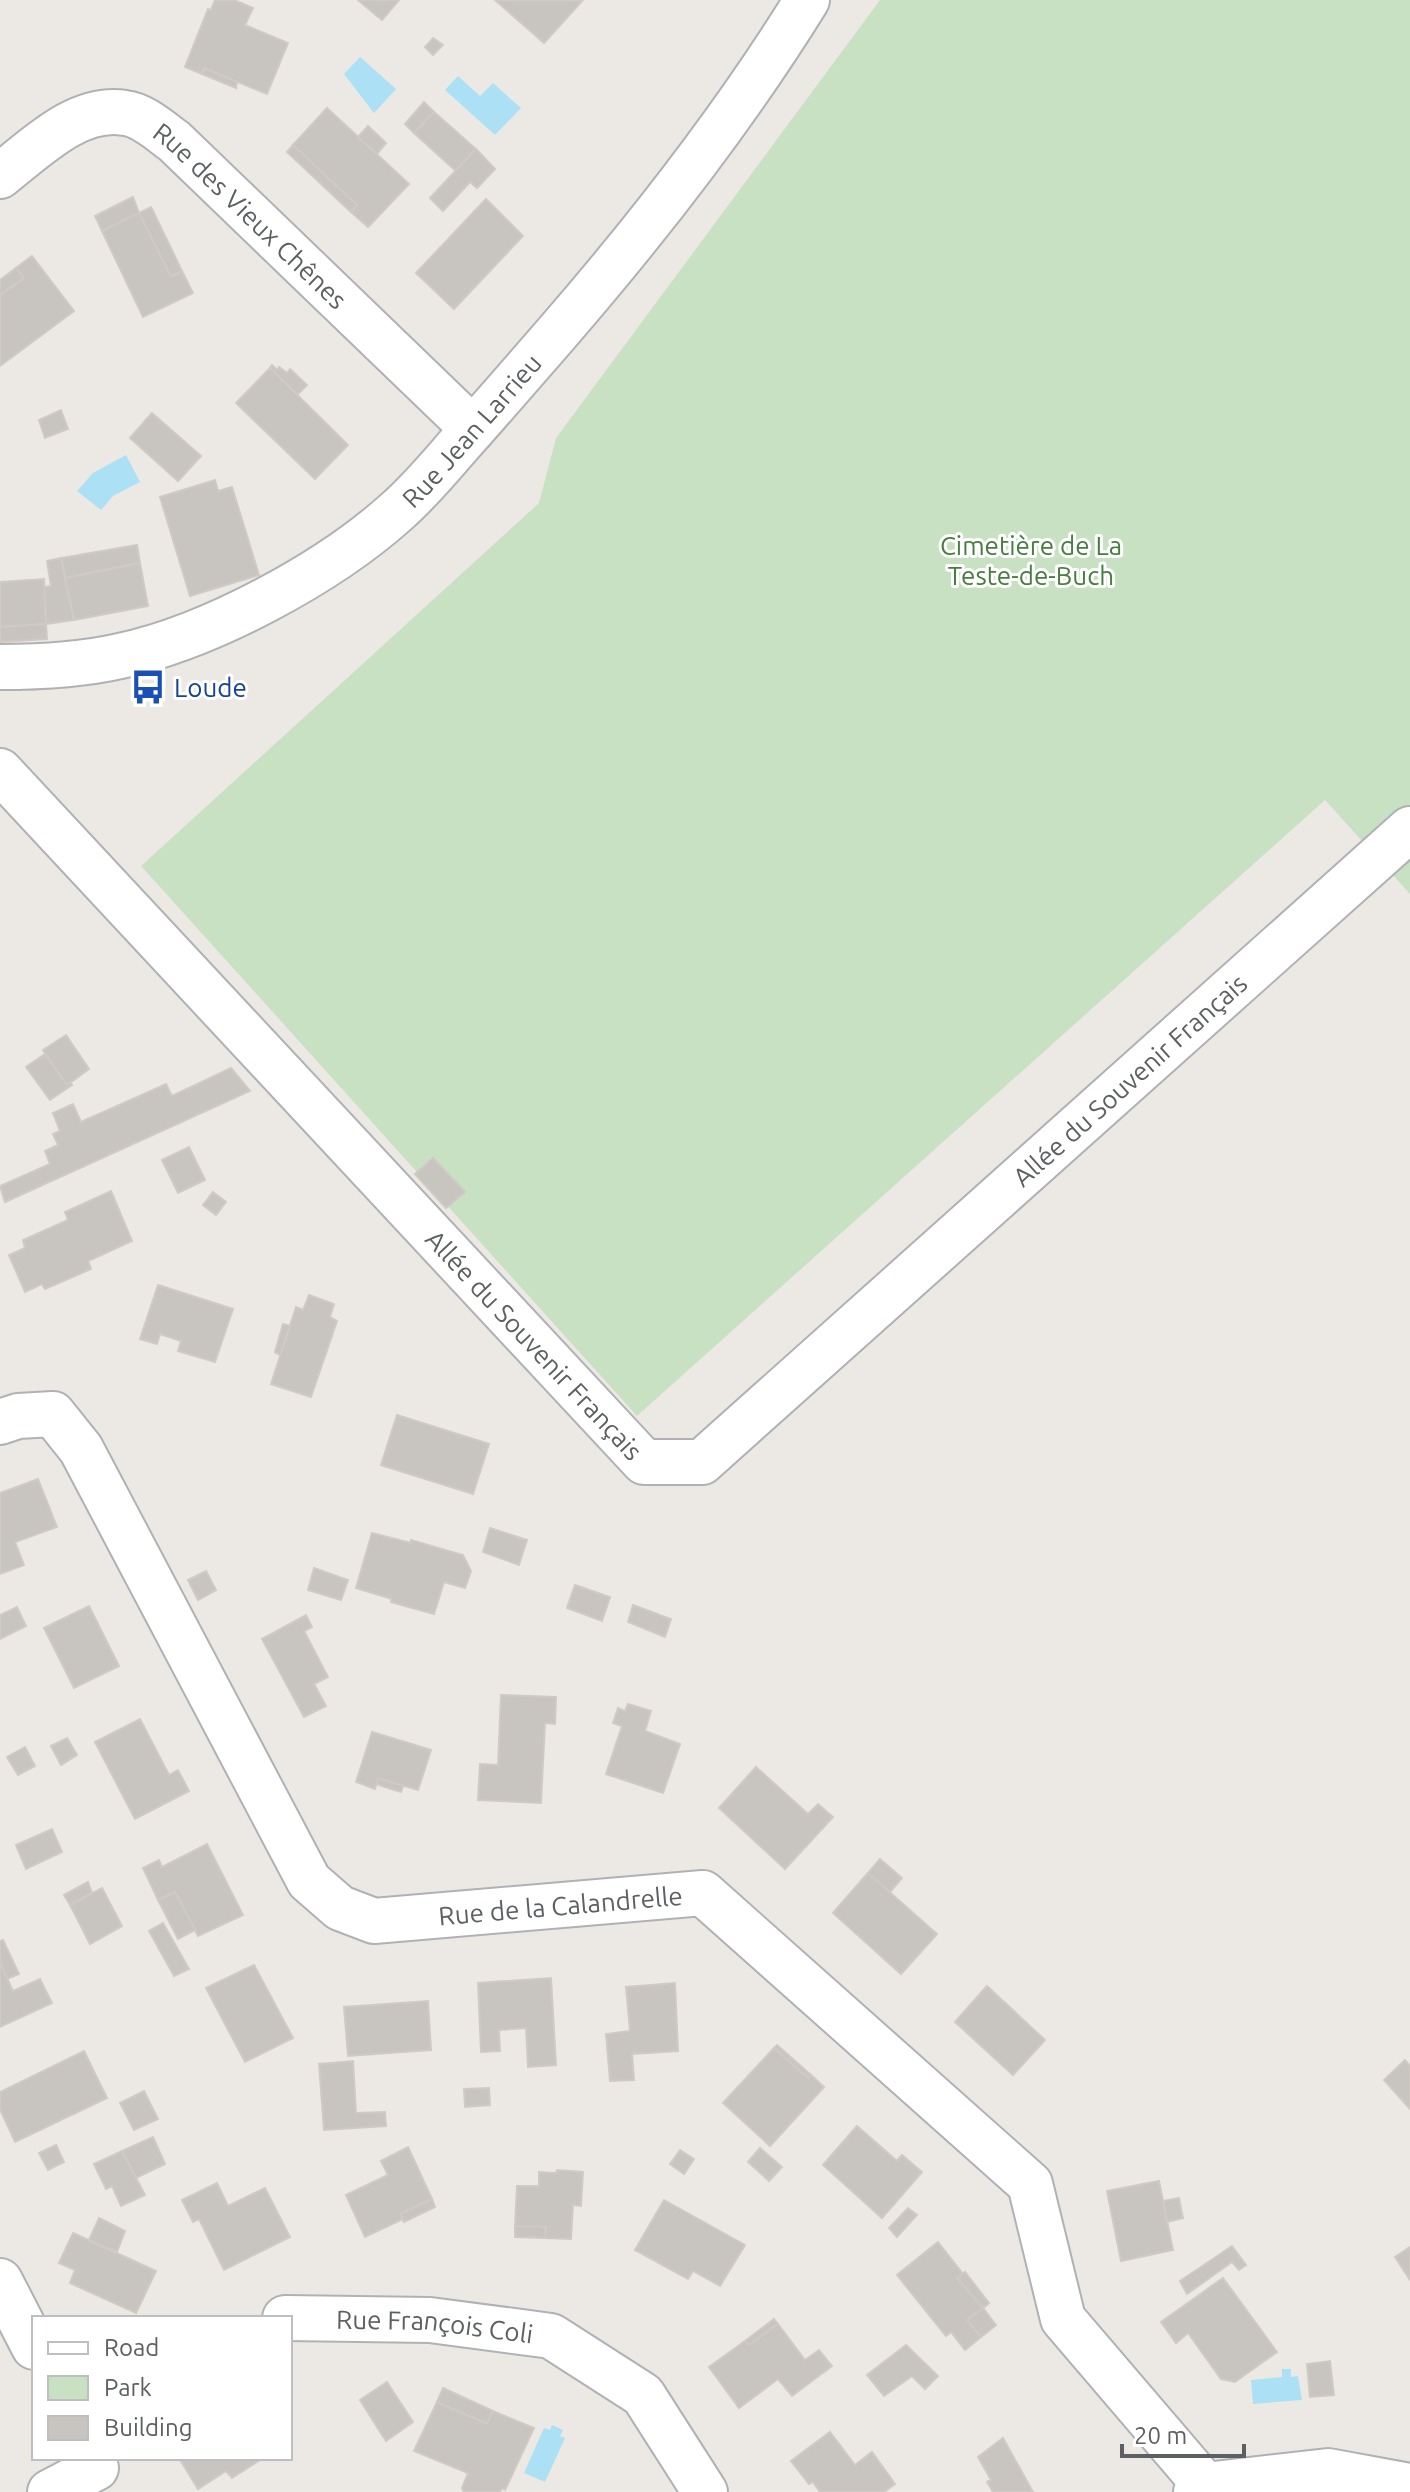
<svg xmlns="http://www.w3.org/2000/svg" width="1410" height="2492" viewBox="0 0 1410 2492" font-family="Ubuntu,sans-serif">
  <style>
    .green { fill: #c8e1c3 }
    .water { fill: #ace0f4 }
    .building { fill: #c8c4c0; stroke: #d0cac3; stroke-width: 2 }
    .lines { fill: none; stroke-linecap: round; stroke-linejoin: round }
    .minor-casing { stroke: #afb2b4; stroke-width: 48 }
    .minor { stroke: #fff; stroke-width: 44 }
    .labels { text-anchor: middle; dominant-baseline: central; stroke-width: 6; stroke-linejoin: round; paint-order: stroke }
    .street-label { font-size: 26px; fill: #5c6062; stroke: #fff }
    .park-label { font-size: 26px; fill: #477d3f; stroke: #fff }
    .transit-label { font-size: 26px; fill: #164399; stroke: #fff; text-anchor: start }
  </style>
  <rect width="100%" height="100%" fill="#ece9e4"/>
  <polygon class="green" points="880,0 1410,0 1410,894 1325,800 637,1416 141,866 539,503 556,438"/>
  <g class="water">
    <polygon points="360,57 396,89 374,113 344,74"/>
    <polygon points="458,76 480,96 493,83 521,108 495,135 445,90"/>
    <polygon points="126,455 140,482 113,496 101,510 77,491 93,473"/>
    <polygon points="1282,2369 1291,2369 1291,2377 1298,2376 1302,2400 1253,2404 1251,2380 1282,2377"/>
    <polygon points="552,2425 563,2430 560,2436 565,2438 545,2482 524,2473 544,2428 550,2430"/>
  </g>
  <g class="building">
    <polygon points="215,0 234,0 253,8 245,25 288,43 267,94 204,68 202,74 185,67 208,9 211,10"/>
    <polygon points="358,0 399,0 382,20"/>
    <polygon points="495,0 583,0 544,43"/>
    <polygon points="433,38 443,45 433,55 425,47"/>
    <polygon points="204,68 237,82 236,88 202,74"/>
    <polygon points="424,102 434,112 414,133 405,124"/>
    <polygon points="327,108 409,184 368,227 351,212 357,205 293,145"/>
    <polygon points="434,112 476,149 456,171 414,133"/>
    <polygon points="368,126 386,143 377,154 358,137"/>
    <polygon points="293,145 357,205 351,212 287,152"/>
    <polygon points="476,149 495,169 477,188 470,182 443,211 430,198"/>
    <polygon points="133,197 139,213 102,231 95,216"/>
    <polygon points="486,199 523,236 454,309 416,273"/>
    <polygon points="151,207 182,271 171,277 139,213"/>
    <polygon points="139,213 171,277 182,271 193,293 143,317 102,231"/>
    <polygon points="32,256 74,311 0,366 0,295 24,278 16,268"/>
    <polygon points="16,268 24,278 0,295 0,280"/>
    <polygon points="272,365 277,370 279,367 287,373 290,369 307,385 297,395 270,368"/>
    <polygon points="270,368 348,445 315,479 236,403"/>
    <polygon points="61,410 68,429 45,438 39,420"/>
    <polygon points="152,413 201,456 178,481 130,438"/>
    <polygon points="215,480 218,491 232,487 259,575 190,596 160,497"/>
    <polygon points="137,545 140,563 65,578 61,558"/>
    <polygon points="61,558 74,620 46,624 44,587 51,586 47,561"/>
    <polygon points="140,563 148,606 74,620 65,578"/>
    <polygon points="44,579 46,624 0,627 0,582"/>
    <polygon points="46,624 47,639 0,642 0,627"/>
    <polygon points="66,1035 89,1069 67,1085 43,1050"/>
    <polygon points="45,1054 67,1085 70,1082 72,1085 50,1100 26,1067"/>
    <polygon points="231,1068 250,1091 5,1202 0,1186 50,1164 45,1151 58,1145 53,1134 60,1131 53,1113 73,1104 81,1122 166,1084 172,1096"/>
    <polygon points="189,1147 205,1180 178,1193 162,1160"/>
    <polygon points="433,1158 465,1192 446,1208 415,1174"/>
    <polygon points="111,1191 132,1241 88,1261 91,1269 45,1289 42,1284 25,1292 9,1255 25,1248 23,1240 68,1220 65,1212"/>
    <polygon points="213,1192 226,1202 216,1215 203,1205"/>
    <polygon points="158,1285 233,1309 215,1362 178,1351 181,1341 160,1334 157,1344 140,1339"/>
    <polygon points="309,1295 334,1304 330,1317 337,1321 311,1397 271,1384 296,1307 303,1310"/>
    <polygon points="283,1324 290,1326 280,1355 275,1352"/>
    <polygon points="397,1415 489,1444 473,1494 381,1465"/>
    <polygon points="38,1479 57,1527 15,1542 24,1565 0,1574 0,1493"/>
    <polygon points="490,1528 527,1540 519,1565 483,1552"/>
    <polygon points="372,1533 411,1543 411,1540 463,1555 471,1571 465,1588 444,1582 434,1614 391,1602 392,1599 356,1588"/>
    <polygon points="314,1568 348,1580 341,1600 308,1590"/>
    <polygon points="206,1571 216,1590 198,1600 188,1580"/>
    <polygon points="575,1585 610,1597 602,1621 567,1608"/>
    <polygon points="633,1605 671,1619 665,1637 628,1622"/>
    <polygon points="89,1606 119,1666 74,1688 44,1628"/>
    <polygon points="17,1607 26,1626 0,1639 0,1615"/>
    <polygon points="306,1615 312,1627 304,1631 328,1677 314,1684 326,1706 304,1717 262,1639"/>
    <polygon points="501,1695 556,1697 555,1724 545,1723 541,1803 478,1800 480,1764 498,1765"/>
    <polygon points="628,1704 651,1711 645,1731 680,1744 663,1793 606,1774 622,1726 613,1723 618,1708 625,1711"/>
    <polygon points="140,1719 169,1775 178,1770 189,1791 135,1819 95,1742"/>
    <polygon points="372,1732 431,1750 418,1790 378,1778 375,1789 356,1782"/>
    <polygon points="67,1738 77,1755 61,1765 51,1746"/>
    <polygon points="25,1747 35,1766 18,1775 7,1757"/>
    <polygon points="756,1767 808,1814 818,1804 833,1817 785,1869 719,1808"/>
    <polygon points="378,1778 403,1786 401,1792 376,1784"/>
    <polygon points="52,1829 62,1852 26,1869 16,1845"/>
    <polygon points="207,1844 243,1915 198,1936 175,1892 158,1900 143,1868 159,1860 162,1867"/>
    <polygon points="880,1859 902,1878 890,1892 868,1873"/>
    <polygon points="868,1873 937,1934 901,1974 833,1913"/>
    <polygon points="88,1882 92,1893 70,1905 64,1895"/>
    <polygon points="102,1888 122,1926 90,1944 70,1905"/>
    <polygon points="175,1892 195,1930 178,1939 158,1900"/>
    <polygon points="163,1923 189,1969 174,1976 149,1931"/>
    <polygon points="3,1940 19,1974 7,1979 0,1963 0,1941"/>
    <polygon points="0,1963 13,1991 40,1979 52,2003 0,2027"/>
    <polygon points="254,1965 293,2038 245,2062 206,1988"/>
    <polygon points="551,1978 556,2065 528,2067 526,2028 499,2030 500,2051 481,2052 478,1983"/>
    <polygon points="675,1983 678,2051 632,2054 634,2080 610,2081 606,2034 630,2031 626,1987"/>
    <polygon points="987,1986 1045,2040 1013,2075 955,2022"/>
    <polygon points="428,2001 431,2050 348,2056 344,2007"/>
    <polygon points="777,2045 811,2075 808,2078 774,2048"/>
    <polygon points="774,2048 808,2078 811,2075 824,2087 770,2146 723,2103"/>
    <polygon points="84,2051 107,2098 15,2142 0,2109 0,2092"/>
    <polygon points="1405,2060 1410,2066 1410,2109 1384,2080"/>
    <polygon points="353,2061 356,2113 385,2112 386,2126 324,2130 319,2064"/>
    <polygon points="489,2088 490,2105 465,2107 464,2089"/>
    <polygon points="144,2091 158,2119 134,2130 120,2103"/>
    <polygon points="857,2126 897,2161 902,2155 922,2172 882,2218 823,2165"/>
    <polygon points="153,2137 165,2164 136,2178 122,2151"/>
    <polygon points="56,2145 64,2162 48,2170 39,2153"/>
    <polygon points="408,2147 432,2199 400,2214 403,2219 365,2237 346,2195 388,2175 381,2161"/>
    <polygon points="760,2148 782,2167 769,2181 748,2162"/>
    <polygon points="680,2150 694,2159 684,2174 670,2164"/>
    <polygon points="122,2151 145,2195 121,2206 112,2186 106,2189 94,2164"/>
    <polygon points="557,2170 583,2172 581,2206 573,2205 571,2239 545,2238 546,2227 515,2226 517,2186 539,2186 539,2172 556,2173"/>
    <polygon points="1159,2181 1173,2250 1121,2261 1107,2191"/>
    <polygon points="217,2183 228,2206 265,2188 290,2237 224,2270 199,2219 193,2222 182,2200"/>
    <polygon points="1179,2198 1183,2218 1167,2222 1163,2201"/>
    <polygon points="432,2199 435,2207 404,2222 400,2214"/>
    <polygon points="664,2200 745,2245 720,2286 693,2271 688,2279 635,2250"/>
    <polygon points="908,2208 917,2215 897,2237 889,2228"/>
    <polygon points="99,2218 125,2231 117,2252 89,2240"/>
    <polygon points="515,2226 546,2227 545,2238 515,2237"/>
    <polygon points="73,2233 156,2271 136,2313 70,2283 75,2270 59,2263"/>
    <polygon points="938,2242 963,2274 957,2278 983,2308 967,2320 981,2337 965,2350 951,2332 946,2336 897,2275"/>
    <polygon points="1232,2246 1246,2265 1239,2270 1232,2262 1187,2294 1180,2281"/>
    <polygon points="1410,2247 1410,2280 1395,2257"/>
    <polygon points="965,2272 989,2303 983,2308 957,2278"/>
    <polygon points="1223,2278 1277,2352 1235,2382 1221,2379 1188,2333 1176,2343 1161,2322"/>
    <polygon points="983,2308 996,2325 981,2337 967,2320"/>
    <polygon points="774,2319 778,2324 749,2345 745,2341"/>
    <polygon points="778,2324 805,2360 819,2350 832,2366 792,2396 778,2379 739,2408 709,2367 745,2341 749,2345"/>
    <polygon points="906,2345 938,2376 925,2389 912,2376 884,2396 867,2375"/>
    <polygon points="1330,2361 1334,2395 1310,2397 1307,2364"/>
    <polygon points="387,2382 413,2422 386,2441 360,2400"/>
    <polygon points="443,2388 493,2411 487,2424 437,2402"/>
    <polygon points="437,2402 487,2424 493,2411 534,2428 505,2490 502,2488 500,2492 464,2492 462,2488 468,2473 414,2451"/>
    <polygon points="830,2432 855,2465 872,2452 895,2484 884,2492 820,2492 813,2482 809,2484 791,2461"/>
    <polygon points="1003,2438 1033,2492 993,2492 987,2482 991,2480 978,2457"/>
    <polygon points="179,2458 263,2458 232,2478 226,2471 198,2489"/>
  </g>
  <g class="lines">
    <g class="minor-casing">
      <g id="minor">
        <path id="s1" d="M 0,176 C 35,149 77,105 125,113 C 143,115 160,131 174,141 L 473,429"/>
        <path id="s2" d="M 0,667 C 40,667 81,665 120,656 C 210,637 328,573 396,512 C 419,492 438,469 458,446 C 491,409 524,371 557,333 C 648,228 734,118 807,0"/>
        <path id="s3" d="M 0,771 L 644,1462 L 702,1462 L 1410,829"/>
        <path id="s4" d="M 0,1422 L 18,1416 L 53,1414 L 81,1449 L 309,1881 L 340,1908 L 374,1921 L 703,1893 L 1030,2184 L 1063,2319 L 1205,2485 L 1196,2492"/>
        <polyline points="0,2281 34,2347"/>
        <path id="s5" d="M 285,2318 L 430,2320 L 551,2336 L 643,2395 L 705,2492"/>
        <polyline points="50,2492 96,2468"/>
        <polyline points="1210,2492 1205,2485 1328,2471 1410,2486"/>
      </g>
    </g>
    <use href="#minor" class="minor"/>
  </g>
  <defs>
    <g id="bus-bare" transform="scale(2.76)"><path d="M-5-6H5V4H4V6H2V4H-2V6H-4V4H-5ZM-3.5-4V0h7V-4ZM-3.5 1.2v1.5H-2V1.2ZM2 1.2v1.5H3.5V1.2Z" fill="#1a4fb4" stroke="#fff" stroke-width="2.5" paint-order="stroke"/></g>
  </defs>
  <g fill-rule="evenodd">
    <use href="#bus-bare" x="148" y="687"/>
  </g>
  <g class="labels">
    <g class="street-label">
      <text stroke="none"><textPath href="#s1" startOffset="308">Rue des Vieux Chênes</textPath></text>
      <text stroke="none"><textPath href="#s2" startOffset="546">Rue Jean Larrieu</textPath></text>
      <text stroke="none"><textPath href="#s3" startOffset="1576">Allée du Souvenir Français</textPath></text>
      <text stroke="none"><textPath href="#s3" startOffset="784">Allée du Souvenir Français</textPath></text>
      <text stroke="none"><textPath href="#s4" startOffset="852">Rue de la Calandrelle</textPath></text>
      <text stroke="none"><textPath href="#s5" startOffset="150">Rue François Coli</textPath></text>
    </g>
    <g class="park-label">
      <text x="1031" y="545">Cimetière de La<tspan x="1031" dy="30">Teste-de-Buch</tspan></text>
    </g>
    <g class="transit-label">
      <text x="174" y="687">Loude</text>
    </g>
  </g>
  <rect x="32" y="2316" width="260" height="144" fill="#ffffff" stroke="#bebfc0" stroke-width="2"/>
  <rect x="48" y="2342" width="40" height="12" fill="#ffffff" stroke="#bebfc0" stroke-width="2"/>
  <text x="104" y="2356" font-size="24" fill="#5c6062">Road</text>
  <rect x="48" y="2376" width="40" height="24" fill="#c8e1c3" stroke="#bebfc0" stroke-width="2"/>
  <text x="104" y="2396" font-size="24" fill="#5c6062">Park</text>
  <rect x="48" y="2416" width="40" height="24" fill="#c8c4c0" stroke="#bebfc0" stroke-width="2"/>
  <text x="104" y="2436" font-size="24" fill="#5c6062">Building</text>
  <path d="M1122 2444v12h122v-12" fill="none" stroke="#5c6062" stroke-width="4"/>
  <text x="1134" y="2444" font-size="24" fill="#5c6062" stroke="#ffffff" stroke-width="6" paint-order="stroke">20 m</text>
</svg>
